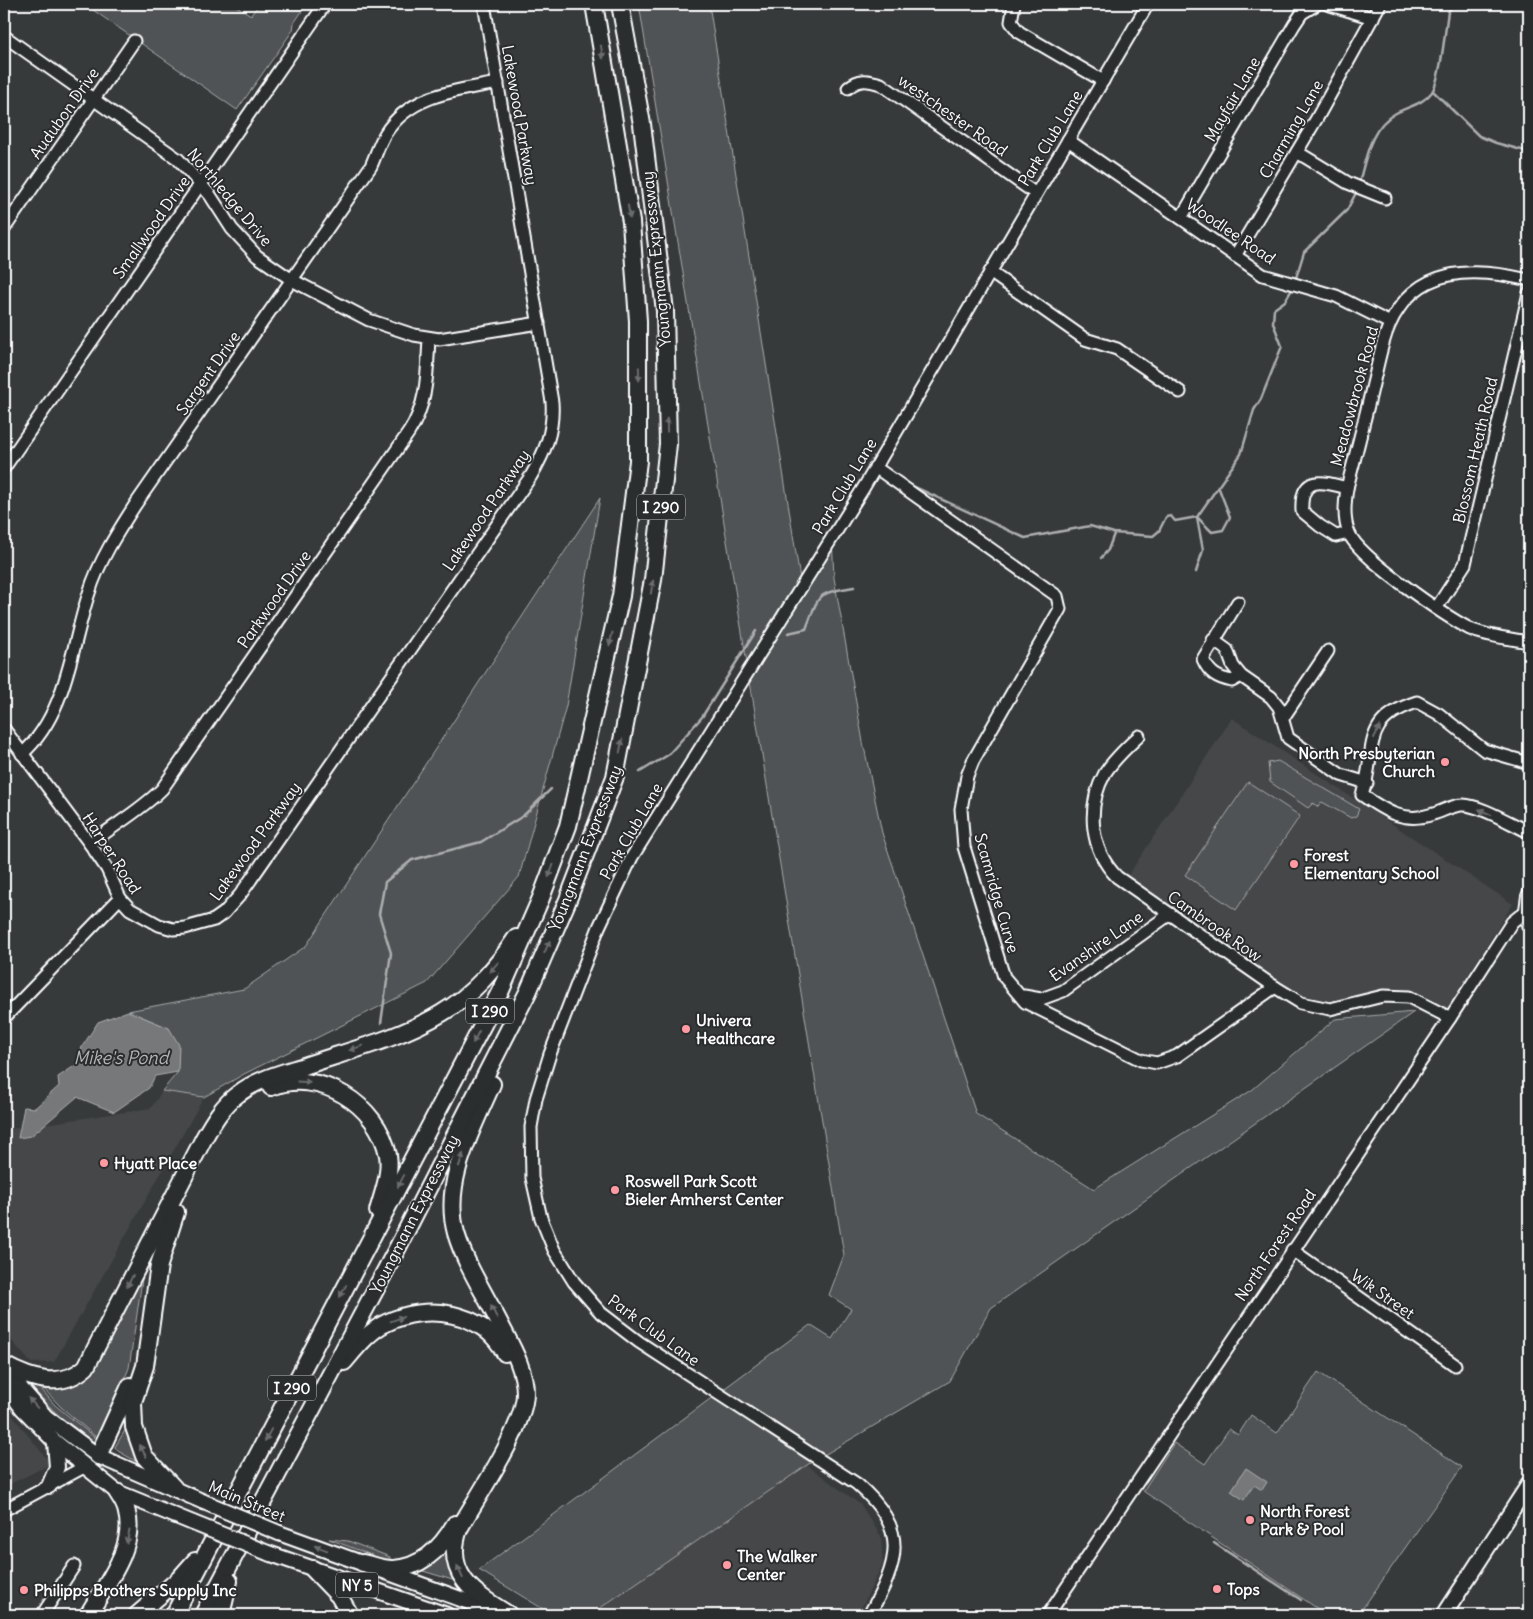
<svg xmlns="http://www.w3.org/2000/svg" width="1533" height="1619" viewBox="0 0 1533 1619" font-family="Delius,sans-serif">
  <style>
    .built { fill: #444748 }
    .green { fill: #505354; stroke: #a8a9aa }
    .water { fill: #767879; stroke: #adaeaf }
    .lines { fill: none; stroke-linecap: round; stroke-linejoin: round }
    .stream { stroke: #adaeaf; stroke-width: 2.5 }
    .minor-casing { stroke: #fff; stroke-width: 15 }
    .major-casing { stroke: #fff; stroke-width: 18 }
    .highway-casing { stroke: #fff; stroke-width: 20 }
    .minor { stroke: #2a2d2e; stroke-width: 11 }
    .major { stroke: #2a2d2e; stroke-width: 14 }
    .highway { stroke: #2a2d2e; stroke-width: 16 }
    .major-bridge-casing { stroke: #fff; stroke-width: 18; stroke-linecap: butt }
    .major-bridge { stroke: #2a2d2e; stroke-width: 14 }
    .oneway { fill: #6a6c6d }
    .poi-dot { fill: #ff9aa2; stroke: #2a2d2e; stroke-width: 2 }
    .labels { text-anchor: middle; dominant-baseline: central; stroke-width: 4; stroke-linejoin: round; paint-order: stroke }
    .shield { fill: #2a2d2e; stroke: #bfc0c0; stroke-width: 1 }
    .shield-label { font-size: 15px; font-weight: bold; fill: #fff }
    .street-label { font-size: 16px; fill: #fff; stroke: #2a2d2e }
    .poi-label { font-size: 16px; font-weight: bold; fill: #fff; stroke: #2a2d2e; text-anchor: start }
    .water-label { font-size: 18px; font-style: italic; fill: #b4b5b5; stroke: #2a2d2e }
  </style>
  <rect width="100%" height="100%" fill="#373a3b"/>
  <filter id="ink" filterUnits="userSpaceOnUse"><feTurbulence type="fractalNoise" baseFrequency=".02" numOctaves="2"/><feDisplacementMap in="SourceGraphic" scale="10" xChannelSelector="R" yChannelSelector="G"/><feConvolveMatrix kernelMatrix="1 2 1 2 8 2 1 2 1" color-interpolation-filters="sRGB"/></filter>
  <g filter="url(#ink)">
    <g class="built">
      <polygon points="1232,718 1513,904 1447,1008 1419,993 1400,990 1384,990 1334,1002 1315,1002 1295,993 1127,877"/>
      <polygon points="162,1091 204,1097 54,1362 31,1363 4,1332 4,1130 151,1108"/>
      <polygon points="4,1405 51,1464 4,1487"/>
      <polygon points="807,1465 861,1505 881,1536 883,1564 858,1615 590,1615"/>
    </g>
    <g class="green">
      <polygon points="98,4 233,4 251,15 259,4 307,4 294,23 293,30 237,110 93,10"/>
      <polygon points="639,4 709,4 801,585 832,537 834,578 863,742 882,833 976,1114 1094,1189 1252,1090 1335,1019 1414,1012 991,1308 950,1381 807,1465 590,1615 553,1615 479,1570 810,1325 832,1339 851,1309 829,1295 844,1255"/>
      <polygon points="600,498 566,706 519,877 427,983 244,1074 204,1097 162,1091 178,1072 169,1028 128,1011 244,989 306,946"/>
      <polygon points="1278,761 1359,809 1356,816 1351,818 1322,802 1318,807 1313,803 1308,808 1270,782 1268,763"/>
      <polygon points="1248,782 1300,816 1236,910 1185,875"/>
      <polygon points="143,1273 129,1368 100,1438 96,1437 61,1407 40,1385 66,1383"/>
      <polygon points="1318,1372 1462,1467 1358,1615 1327,1615 1143,1491 1174,1443 1205,1464 1229,1429 1238,1435 1251,1415 1277,1433"/>
      <path d="M 35,1382 L 55,1405 L 94,1437 L 96,1442 C 78,1438 42,1399 29,1384 Z"/>
      <polygon points="127,1427 151,1470 118,1451 115,1447"/>
      <polygon points="329,1539 348,1541 390,1557 390,1559 379,1558"/>
      <polygon points="446,1541 459,1582 410,1567"/>
    </g>
    <g class="water">
      <polygon points="128,1011 169,1028 179,1045 178,1072 155,1076 149,1088 114,1112 77,1097 31,1136 18,1138 24,1107 35,1108 59,1086 58,1077 76,1065 82,1047 98,1022"/>
      <polygon points="1246,1468 1267,1482 1262,1490 1254,1485 1244,1500 1231,1491"/>
    </g>
    <g class="lines">
      <g class="stream">
        <polyline points="1433,91 1479,136 1496,143 1529,152"/>
        <path d="M 1359,183 C 1366,158 1370,127 1396,113 C 1409,106 1422,105 1432,92 C 1441,78 1445,30 1448,12 L 1454,4"/>
        <polyline points="1295,281 1304,252 1347,210 1357,191"/>
        <polyline points="906,483 1025,538 1090,526 1114,533 1153,536 1159,531 1166,517 1171,516 1175,521 1197,517 1241,454 1254,410 1261,399 1282,346 1273,323 1274,309 1285,301 1294,286"/>
        <polyline points="1197,517 1212,532 1223,530 1230,517 1218,486"/>
        <polyline points="1101,558 1108,550 1114,534"/>
        <polyline points="1196,572 1203,550 1197,518"/>
        <path d="M 788,633 L 806,629 C 820,593 815,594 854,587"/>
        <polyline points="640,772 668,755 702,717 756,631"/>
        <polyline points="381,1023 391,953 379,914 385,882 412,860 481,842 523,816 551,789"/>
        <polyline points="1214,1543 1301,1600"/>
      </g>
      <g class="minor-casing">
        <g id="minor">
          <polyline points="1014,4 1011,22 1019,32 1103,81"/>
          <polyline points="1327,4 1373,18"/>
          <polyline points="4,36 178,159 210,195 232,229 257,256 292,280 369,320 414,335 439,339 539,323"/>
          <path d="M 848,88 C 859,78 868,80 881,84 L 1036,194"/>
          <polyline points="1068,140 1263,275 1336,296 1390,323"/>
          <polyline points="1297,152 1348,183 1385,198"/>
          <polyline points="1181,218 1294,25 1302,13 1317,4"/>
          <polyline points="4,229 134,41"/>
          <polyline points="1235,256 1317,118 1380,4"/>
          <polyline points="990,272 1085,339 1117,349 1180,392"/>
          <path d="M 1529,280 C 1474,267 1416,265 1389,326 C 1381,344 1378,365 1373,384 C 1365,419 1356,453 1347,488 C 1345,502 1343,519 1349,533 C 1358,557 1445,616 1470,629 C 1485,636 1512,639 1529,642"/>
          <polyline points="875,467 1057,596 1060,609 973,761 967,776 961,809 964,847 1004,977 1025,1002 1141,1060 1157,1063 1177,1056 1275,987"/>
          <polyline points="4,468 325,4"/>
          <path d="M 1347,488 C 1322,481 1300,475 1302,511 L 1320,526 L 1336,536 L 1349,533"/>
          <path d="M 1238,602 L 1203,659 C 1209,673 1217,678 1232,681 L 1241,676"/>
          <polyline points="1437,607 1465,564 1529,293"/>
          <polyline points="1213,640 1227,650 1233,666 1241,676 1271,697 1279,707 1288,738 1341,775 1367,783"/>
          <polyline points="1283,718 1328,651"/>
          <path d="M 4,729 L 90,844 L 107,869 L 120,898 L 130,909 L 159,925 L 173,929 L 185,928 L 214,920 L 224,913 L 240,895 L 531,476 C 545,452 554,431 552,402 L 484,4"/>
          <path d="M 1139,736 C 1127,747 1114,759 1105,773 C 1086,807 1090,850 1117,877 L 1275,987 L 1301,1003 L 1330,1009 L 1383,996 L 1409,997 L 1450,1018"/>
          <path d="M 22,754 C 67,714 71,647 89,593 C 99,561 117,533 135,505 L 371,166 C 376,155 379,144 385,134 C 410,94 455,91 498,83"/>
          <path d="M 1529,763 L 1484,750 L 1439,714 L 1417,702 C 1358,721 1378,751 1362,795 C 1385,811 1404,824 1433,814 C 1441,812 1453,805 1462,805 C 1479,804 1513,825 1529,832"/>
          <path d="M 90,844 C 114,825 140,811 162,789 L 409,432 C 428,403 427,372 429,338"/>
          <polyline points="1024,996 1041,999 1063,991 1170,914"/>
          <polyline points="4,1018 120,898"/>
          <polyline points="1292,1250 1455,1365"/>
          <polyline points="4,1510 86,1466"/>
          <polyline points="42,1615 74,1566"/>
          <path d="M 869,1615 C 899,1561 910,1530 857,1484 L 639,1342 L 601,1313 L 574,1282 L 554,1250 L 541,1218 L 532,1178 L 531,1127 L 536,1099 L 550,1054 L 599,927 L 632,857 L 864,487 L 1148,4"/>
          <polyline points="1048,1615 1450,1018 1512,922 1527,910 1529,911"/>
        </g>
      </g>
      <g class="major-casing">
        <g id="major">
          <polyline points="1529,896 1527,910 1529,925"/>
          <polyline points="4,1369 46,1417 98,1456 204,1502"/>
          <polyline points="4,1384 23,1409 55,1442 117,1492 193,1523"/>
          <polyline points="49,1486 57,1467 55,1442"/>
          <polyline points="279,1533 499,1613"/>
          <polyline points="268,1553 447,1615"/>
          <polyline points="1444,1615 1529,1484"/>
        </g>
      </g>
      <g class="highway-casing">
        <g id="highway">
          <path d="M 492,1084 C 472,1130 442,1182 456,1233 C 465,1264 485,1294 499,1322 C 510,1344 525,1368 525,1393 C 525,1427 477,1497 459,1529 C 443,1575 475,1594 509,1615"/>
          <path d="M 271,1087 C 319,1068 378,1104 388,1155 C 391,1173 383,1193 378,1211"/>
          <path d="M 344,1362 C 356,1348 369,1331 386,1323 C 426,1303 483,1311 505,1353"/>
          <path d="M 4,1365 C 30,1379 61,1390 86,1367 L 204,1138 C 213,1122 223,1105 238,1094 C 256,1080 279,1074 301,1067 C 348,1051 399,1039 442,1013 C 471,996 498,966 516,938"/>
          <polyline points="98,1456 130,1386"/>
          <polyline points="174,1488 144,1456 134,1427 133,1402 145,1366 159,1265 176,1212"/>
          <path d="M 363,1563 C 373,1565 385,1570 394,1569 C 423,1567 442,1547 455,1524"/>
          <polyline points="313,1569 339,1596 350,1615"/>
          <path d="M 88,1615 C 105,1585 136,1548 127,1513 C 126,1505 121,1498 117,1492"/>
          <polyline points="137,1615 179,1579 195,1561"/>
          <polyline points="174,1615 501,990 541,898 568,826 621,596 638,461 638,321 631,222 594,4"/>
          <polyline points="203,1615 399,1245 528,992 567,902 615,777 653,580 668,444 665,311 642,124 620,4"/>
          <polyline points="221,1615 229,1581"/>
        </g>
      </g>
      <use href="#minor" class="minor"/>
      <use href="#major" class="major"/>
      <use href="#highway" class="highway"/>
      <g class="major-bridge-casing">
        <g id="major-bridge">
          <polyline points="204,1502 279,1533"/>
          <polyline points="193,1523 268,1553"/>
        </g>
      </g>
      <use href="#major-bridge" class="major-bridge"/>
    </g>
    <defs><path id="oneway-solid" d="M-6-.8H1V-3.2L6.5 0L1 3.2V.8H-6Z" transform="scale(1.25)"/></defs>
    <g class="oneway">
      <use href="#oneway-solid" transform="translate(602 52) rotate(80)"/>
      <use href="#oneway-solid" transform="translate(629 212) rotate(81)"/>
      <use href="#oneway-solid" transform="translate(639 374) rotate(89)"/>
      <use href="#oneway-solid" transform="translate(667 425) rotate(-91)"/>
      <use href="#oneway-solid" transform="translate(652 587) rotate(-80)"/>
      <use href="#oneway-solid" transform="translate(611 639) rotate(103)"/>
      <use href="#oneway-solid" transform="translate(1377 732) rotate(-63)"/>
      <use href="#oneway-solid" transform="translate(621 746) rotate(-79)"/>
      <use href="#oneway-solid" transform="translate(1485 812) rotate(-156)"/>
      <use href="#oneway-solid" transform="translate(551 871) rotate(111)"/>
      <use href="#oneway-solid" transform="translate(547 947) rotate(-66)"/>
      <use href="#oneway-solid" transform="translate(494 967) rotate(132)"/>
      <use href="#oneway-solid" transform="translate(476 1037) rotate(117)"/>
      <use href="#oneway-solid" transform="translate(356 1048) rotate(161)"/>
      <use href="#oneway-solid" transform="translate(304 1082) rotate(4)"/>
      <use href="#oneway-solid" transform="translate(461 1160) rotate(-72)"/>
      <use href="#oneway-solid" transform="translate(401 1181) rotate(118)"/>
      <use href="#oneway-solid" transform="translate(130 1281) rotate(117)"/>
      <use href="#oneway-solid" transform="translate(343 1291) rotate(118)"/>
      <use href="#oneway-solid" transform="translate(494 1312) rotate(-117)"/>
      <use href="#oneway-solid" transform="translate(397 1319) rotate(-20)"/>
      <use href="#oneway-solid" transform="translate(33 1403) rotate(-132)"/>
      <use href="#oneway-solid" transform="translate(268 1435) rotate(118)"/>
      <use href="#oneway-solid" transform="translate(143 1451) rotate(-119)"/>
      <use href="#oneway-solid" transform="translate(128 1537) rotate(102)"/>
      <use href="#oneway-solid" transform="translate(321 1548) rotate(-160)"/>
      <use href="#oneway-solid" transform="translate(460 1572) rotate(-114)"/>
    </g>
  </g>
  <g class="poi-dot">
    <circle cx="1445" cy="762" r="5"/>
    <circle cx="1294" cy="864" r="5"/>
    <circle cx="686" cy="1029" r="5"/>
    <circle cx="104" cy="1163" r="5"/>
    <circle cx="615" cy="1190" r="5"/>
    <circle cx="1250" cy="1520" r="5"/>
    <circle cx="727" cy="1565" r="5"/>
    <circle cx="1217" cy="1589" r="5"/>
    <circle cx="24" cy="1590" r="5"/>
  </g>
  <g class="labels">
    <g class="shield">
      <rect x="637" y="494.5" width="48" height="25" rx="4"/>
      <rect x="466" y="998.5" width="48" height="25" rx="4"/>
      <rect x="268" y="1375.5" width="48" height="25" rx="4"/>
      <rect x="336" y="1572.5" width="42" height="25" rx="4"/>
    </g>
    <g class="shield-label">
      <text x="661" y="507">I 290</text>
      <text x="490" y="1011">I 290</text>
      <text x="292" y="1388">I 290</text>
      <text x="357" y="1585">NY 5</text>
    </g>
    <g class="street-label">
      <text transform="translate(1232 99) rotate(-60)">Mayfair Lane</text>
      <text transform="translate(64 113) rotate(-55)">Audubon Drive</text>
      <text transform="translate(520 115) rotate(80)">Lakewood Parkway</text>
      <text transform="translate(953 115) rotate(35)">westchester Road</text>
      <text transform="translate(1291 129) rotate(-60)">Charming Lane</text>
      <text transform="translate(1050 138) rotate(-59)">Park Club Lane</text>
      <text transform="translate(230 197) rotate(50)">Northledge Drive</text>
      <text transform="translate(151 227) rotate(-55)">Smallwood Drive</text>
      <text transform="translate(1231 231) rotate(34)">Woodlee Road</text>
      <text transform="translate(656 259) rotate(-96)">Youngmann Expressway</text>
      <text transform="translate(208 373) rotate(-55)">Sargent Drive</text>
      <text transform="translate(1354 396) rotate(-75)">Meadowbrook Road</text>
      <text transform="translate(1475 450) rotate(-77)">Blossom Heath Road</text>
      <text transform="translate(844 486) rotate(-59)">Park Club Lane</text>
      <text transform="translate(486 510) rotate(-56)">Lakewood Parkway</text>
      <text transform="translate(274 599) rotate(-55)">Parkwood Drive</text>
      <text transform="translate(631 831) rotate(-60)">Park Club Lane</text>
      <text transform="translate(255 841) rotate(-54)">Lakewood Parkway</text>
      <text transform="translate(585 848) rotate(-69)">Youngmann Expressway</text>
      <text transform="translate(112 853) rotate(57)">Harper Road</text>
      <text transform="translate(997 893) rotate(74)">Scamridge Curve</text>
      <text transform="translate(1215 926) rotate(35)">Cambrook Row</text>
      <text transform="translate(1096 946) rotate(-35)">Evanshire Lane</text>
      <text transform="translate(414 1214) rotate(-63)">Youngmann Expressway</text>
      <text transform="translate(1275 1245) rotate(-56)">North Forest Road</text>
      <text transform="translate(1383 1294) rotate(35)">Wik Street</text>
      <text transform="translate(654 1330) rotate(36)">Park Club Lane</text>
      <text transform="translate(247 1501) rotate(23)">Main Street</text>
    </g>
    <g class="poi-label">
      <text x="1435" y="753" text-anchor="end">North Presbyterian<tspan x="1435" dy="18">Church</tspan></text>
      <text x="1304" y="855">Forest<tspan x="1304" dy="18">Elementary School</tspan></text>
      <text x="696" y="1020">Univera<tspan x="696" dy="18">Healthcare</tspan></text>
      <text x="114" y="1163">Hyatt Place</text>
      <text x="625" y="1181">Roswell Park Scott<tspan x="625" dy="18">Bieler Amherst Center</tspan></text>
      <text x="1260" y="1511">North Forest<tspan x="1260" dy="18">Park &amp; Pool</tspan></text>
      <text x="737" y="1556">The Walker<tspan x="737" dy="18">Center</tspan></text>
      <text x="1227" y="1589">Tops</text>
      <text x="34" y="1590">Philipps Brothers Supply Inc</text>
    </g>
    <g class="water-label">
      <text x="121" y="1057">Mike's Pond</text>
    </g>
  </g>
  <rect width="1533" height="1619" fill="none" stroke="#2a2d2e" stroke-width="20"/>
  <rect x="10" y="10" width="1513" height="1599" fill="none" stroke="#fff" stroke-width="2" filter="url(#ink)"/>
</svg>
